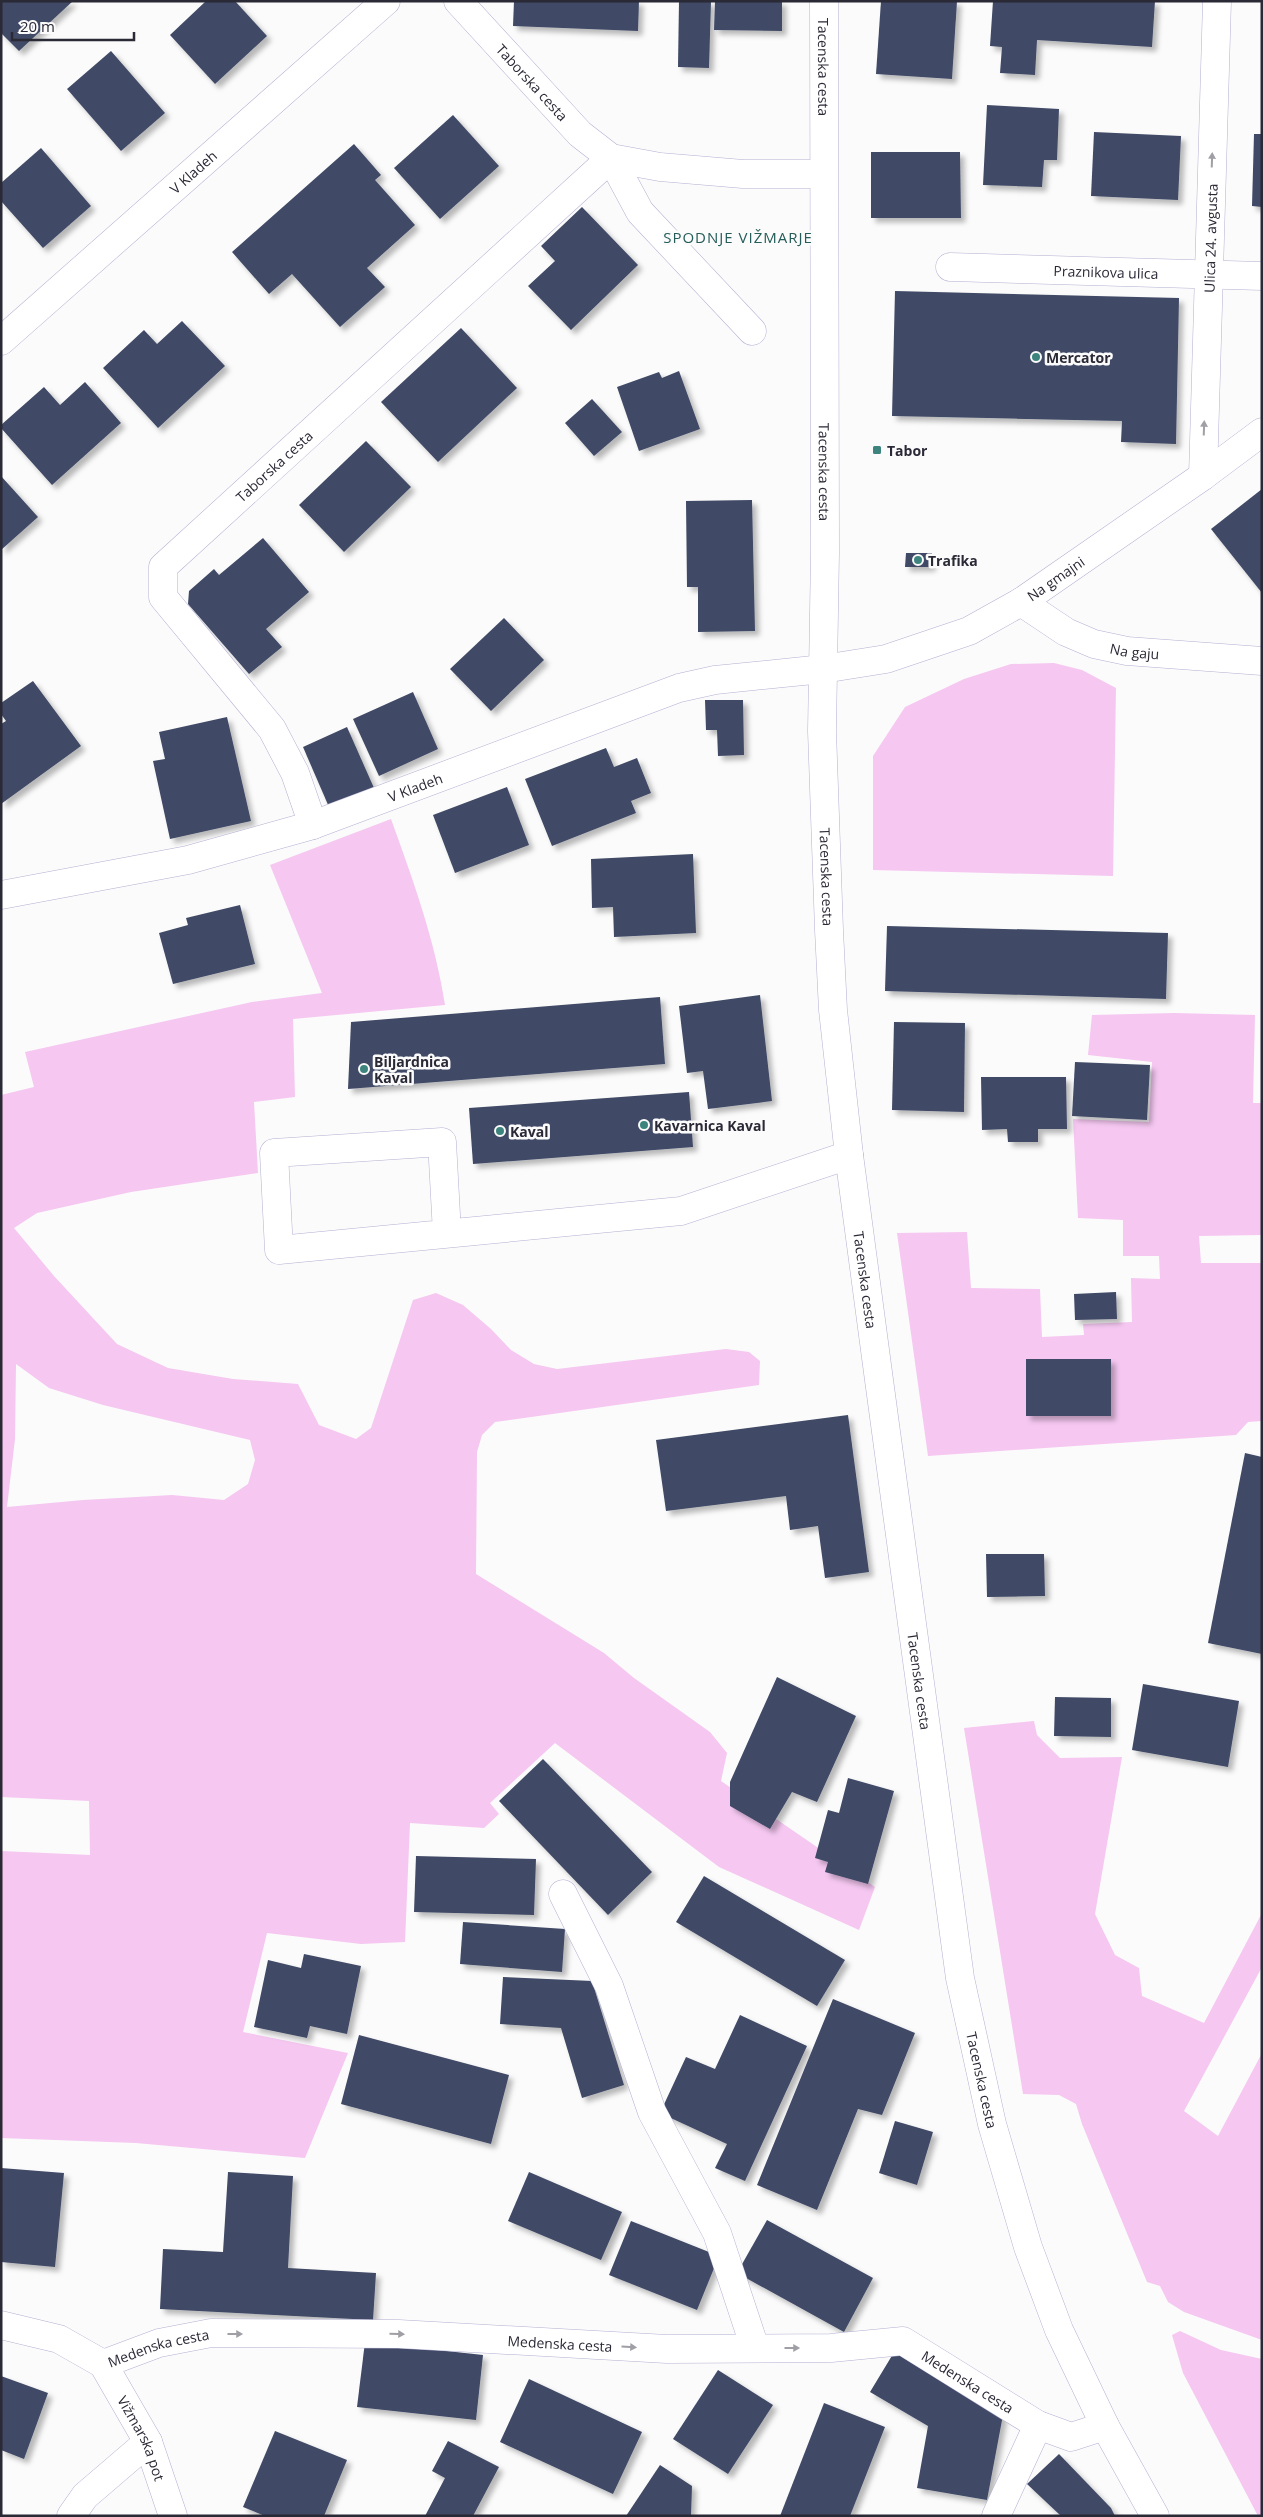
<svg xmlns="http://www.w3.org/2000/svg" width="1263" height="2517" viewBox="0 0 1263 2517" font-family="'Open Sans',sans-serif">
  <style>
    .green { fill: #f5c7f1; fill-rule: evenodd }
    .building { fill: #3f4965; filter: url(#shadow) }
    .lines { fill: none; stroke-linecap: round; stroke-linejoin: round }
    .minor-casing { stroke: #b3b0d2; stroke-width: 29 }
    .major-casing { stroke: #b3b0d2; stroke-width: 29 }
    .minor { stroke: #fff; stroke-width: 28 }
    .major { stroke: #fff; stroke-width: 28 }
    .oneway { fill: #9f9fa5 }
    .poi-dot { fill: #3d847e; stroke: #fbfbfb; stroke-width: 2 }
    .labels { text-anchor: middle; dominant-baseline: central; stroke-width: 5; stroke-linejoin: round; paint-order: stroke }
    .street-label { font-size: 14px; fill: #2a2936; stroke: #fbfbfb }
    .poi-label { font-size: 14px; font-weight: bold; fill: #2a2936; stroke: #fbfbfb; text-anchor: start }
    .neighbourhood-label { font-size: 15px; letter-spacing: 1px; fill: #245d59; stroke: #fbfbfb }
  </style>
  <defs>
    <filter id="shadow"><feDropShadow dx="4.5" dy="4.5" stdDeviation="2.5" flood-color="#0004"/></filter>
  </defs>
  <rect width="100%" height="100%" fill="#fbfbfb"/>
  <g class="green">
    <polygon points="1054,663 1082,670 1116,688 1113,876 873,870 873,756 905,707 964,679 1011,664"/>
    <path d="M 391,819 C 413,880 435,940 445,1005 L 293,1019 L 295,1097 L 254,1102 L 258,1173 L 131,1192 L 37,1213 L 14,1228 L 54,1276 L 117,1344 L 168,1368 L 233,1379 L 298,1384 L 319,1425 L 356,1439 L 371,1428 L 413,1300 L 436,1293 L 463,1305 L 491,1329 L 511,1350 L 534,1364 L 557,1369 L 726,1349 L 749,1352 L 760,1361 L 759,1385 L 495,1422 L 482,1435 L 477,1452 L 476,1574 L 604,1653 L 634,1678 L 710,1732 L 727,1753 L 721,1781 L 875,1887 L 859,1930 L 719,1867 L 555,1743 L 490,1803 L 499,1814 L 484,1828 L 410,1823 L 405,1942 L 361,1944 L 267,1933 L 243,2032 L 348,2053 L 305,2158 L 136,2143 L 1,2138 L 1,1851 L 90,1855 L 89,1801 L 1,1797 L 1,1095 L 34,1087 L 25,1052 L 252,1002 L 322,993 L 270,865 ZM 16,1364 L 49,1388 L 103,1405 L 250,1440 L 255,1460 L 248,1484 L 224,1500 L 172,1495 L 83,1500 L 7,1507 L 15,1439 Z"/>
    <polygon points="1174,1013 1255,1015 1253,1103 1262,1103 1262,1235 1199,1236 1201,1263 1262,1263 1262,1421 1248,1422 1236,1435 928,1456 897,1233 967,1232 971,1288 1040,1289 1042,1337 1084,1335 1083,1324 1132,1322 1131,1278 1160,1279 1159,1256 1123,1256 1123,1220 1078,1218 1073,1119 1149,1122 1152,1062 1088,1055 1092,1015"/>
    <polygon points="1034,1721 1037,1735 1060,1758 1122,1757 1095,1914 1115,1955 1139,1968 1142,1996 1204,2023 1262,1913 1262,1967 1184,2111 1218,2136 1262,2053 1262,2340 1184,2312 1168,2302 1160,2286 1147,2282 1082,2124 1076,2104 1059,2095 1023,2094 964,1728"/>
    <polygon points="1180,2331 1221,2350 1262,2359 1262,2516 1258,2516 1183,2373 1172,2335"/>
  </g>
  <g class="building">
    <polygon points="1,1 73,1 19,51 1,33"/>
    <polygon points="206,1 235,1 267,36 215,84 170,35"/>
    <polygon points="514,1 639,1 638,31 513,26"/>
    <polygon points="679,1 711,1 709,68 678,67"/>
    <polygon points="715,1 782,1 782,31 714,30"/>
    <polygon points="881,1 957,1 952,79 876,74"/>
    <polygon points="993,1 1155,1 1152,47 1037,40 1035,75 1000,73 1002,47 990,46"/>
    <polygon points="111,51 165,113 121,151 67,89"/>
    <polygon points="987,105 1059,109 1057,160 1044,160 1042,187 983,185"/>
    <polygon points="453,115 499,166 440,219 394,168"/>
    <polygon points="1094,132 1181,136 1178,200 1091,196"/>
    <polygon points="1254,134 1262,134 1262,207 1252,206"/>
    <polygon points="354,144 381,175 375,180 415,225 367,268 385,287 340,327 292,274 269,294 232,252"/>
    <polygon points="41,148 91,206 43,248 1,201 1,183"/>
    <polygon points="871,152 960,152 961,218 871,218"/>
    <polygon points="582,207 638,265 571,330 528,286 555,261 541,246"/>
    <polygon points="895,291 1179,298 1176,444 1121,442 1122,421 892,416"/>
    <polygon points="182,321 225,366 158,428 103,368 144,330 157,344"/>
    <polygon points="461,328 517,388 438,462 381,402"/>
    <polygon points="679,371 700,429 639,451 617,387 659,372 662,378"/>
    <polygon points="85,382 121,423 52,485 1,428 1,425 44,387 60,405"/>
    <polygon points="592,399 622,432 594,456 565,423"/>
    <polygon points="366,441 411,487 344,552 299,505"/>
    <polygon points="1,476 38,517 1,550"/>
    <polygon points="1262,489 1262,593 1211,529"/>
    <polygon points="752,500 755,631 698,632 698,587 687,587 686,501"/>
    <polygon points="263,538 309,592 266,629 282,647 249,674 188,604 189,591 214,569 219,575"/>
    <polygon points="906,553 932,553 931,567 905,567"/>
    <polygon points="504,618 544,660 491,711 450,669"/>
    <polygon points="33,681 81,746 1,804 1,724 6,721 1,714 1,703"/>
    <polygon points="413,692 438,749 379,776 353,719"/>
    <polygon points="705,700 743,700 744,755 718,756 717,730 706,730"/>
    <polygon points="227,717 251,821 170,839 153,761 165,759 159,732"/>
    <polygon points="347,727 374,788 329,807 303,747"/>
    <polygon points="606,748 614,767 637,758 651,793 631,801 636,813 552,846 525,779"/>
    <polygon points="507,787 529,845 455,873 433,815"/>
    <polygon points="693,854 696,933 614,937 613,907 592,908 591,859"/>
    <polygon points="240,905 255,964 173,984 159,933 188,925 186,918"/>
    <polygon points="887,926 1168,933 1166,999 885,991"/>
    <polygon points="760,995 772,1101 708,1109 703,1071 687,1073 679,1006"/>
    <polygon points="660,997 665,1064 348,1089 351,1022"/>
    <polygon points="894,1022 965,1023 964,1112 892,1110"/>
    <polygon points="1075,1062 1150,1065 1147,1120 1072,1116"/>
    <polygon points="981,1077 1066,1077 1067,1129 1038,1129 1038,1142 1008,1142 1007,1129 982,1130"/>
    <polygon points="689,1092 693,1147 473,1164 469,1108"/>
    <polygon points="1116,1292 1117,1319 1075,1320 1074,1294"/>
    <rect x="1026" y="1359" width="85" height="57"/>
    <polygon points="848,1415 869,1572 825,1578 818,1526 790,1530 786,1496 666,1511 656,1440"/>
    <polygon points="1245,1453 1262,1457 1262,1654 1208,1643"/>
    <polygon points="986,1554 1044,1554 1045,1596 987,1597"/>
    <polygon points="777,1677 856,1716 817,1802 792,1792 770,1829 730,1806 730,1782"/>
    <polygon points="1143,1684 1239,1701 1228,1767 1132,1750"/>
    <polygon points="1055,1697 1111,1698 1111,1737 1054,1736"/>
    <polygon points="543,1759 652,1872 608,1915 499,1801"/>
    <polygon points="848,1778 894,1791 868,1884 825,1872 828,1862 815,1858 828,1810 839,1813"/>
    <polygon points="416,1856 536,1859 534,1915 414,1912"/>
    <polygon points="704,1876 845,1960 817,2006 676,1922"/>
    <polygon points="463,1922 565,1929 562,1972 460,1964"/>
    <polygon points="304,1954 361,1966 347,2034 310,2026 307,2038 254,2027 268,1960 301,1968"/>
    <polygon points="503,1977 592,1981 624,2085 582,2098 561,2028 500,2024"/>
    <polygon points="833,1999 915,2033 882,2115 858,2109 817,2210 757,2185"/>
    <polygon points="740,2015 807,2046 745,2181 715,2168 727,2144 660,2113 686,2057 715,2069"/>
    <polygon points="359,2035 509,2075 491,2144 341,2104"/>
    <polygon points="895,2121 933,2132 917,2185 879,2173"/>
    <polygon points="1,2168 64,2173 55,2267 1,2262"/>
    <polygon points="228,2172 293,2176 288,2268 376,2273 373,2320 160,2309 163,2249 223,2252"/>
    <polygon points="529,2172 622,2212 601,2260 508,2221"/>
    <polygon points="767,2220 873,2278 844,2332 737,2273"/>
    <polygon points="631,2221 719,2256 697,2310 609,2275"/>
    <polygon points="365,2342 483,2355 476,2420 357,2407"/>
    <polygon points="896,2349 1003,2415 987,2500 917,2488 928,2426 870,2392"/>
    <polygon points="718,2370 773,2405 728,2474 673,2439"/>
    <polygon points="1,2376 48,2393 24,2459 1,2450"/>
    <polygon points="529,2379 642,2432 613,2494 500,2442"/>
    <polygon points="824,2403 885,2427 850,2516 780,2516"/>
    <polygon points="275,2431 347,2460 324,2516 265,2516 243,2507"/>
    <polygon points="448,2441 499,2467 473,2516 425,2516 445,2478 432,2471"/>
    <polygon points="1059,2454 1111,2508 1115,2516 1061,2516 1027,2484"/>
    <polygon points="660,2465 692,2486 691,2516 626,2516"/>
  </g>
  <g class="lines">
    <g class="minor-casing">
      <g id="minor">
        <path id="s1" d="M 458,1 L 580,134 L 611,158 L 660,167 L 743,174 L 823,174"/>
        <path id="s2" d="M 950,267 L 1262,276"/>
        <path id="s3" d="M 1,341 L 386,1"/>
        <path id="s4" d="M 1203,476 L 1217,1"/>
        <path id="s5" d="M 1021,602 L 1066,632 L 1094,644 L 1127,651 L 1262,661"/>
        <path id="s6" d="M 313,825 L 295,773 L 272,729 L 163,597 L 163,567 L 611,158 L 640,212 L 752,331"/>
        <path id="s7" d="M 1,895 L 188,860 L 313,825 L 679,688 L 715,680 L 823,669 L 886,659 L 969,631 L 1021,602 L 1203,476 L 1262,432"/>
        <polyline points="447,1233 442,1142 274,1153 279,1250 681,1211 849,1155"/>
        <polyline points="563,1894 609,1986 652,2112 717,2233 755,2348"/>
        <polyline points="1,2325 59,2339 103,2364"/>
        <path id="s8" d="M 103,2364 L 159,2343 L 211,2333 L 399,2334 L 667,2349 L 831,2348 L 903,2341 L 1038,2425 L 1071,2437 L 1105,2426"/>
        <path id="s9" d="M 103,2364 L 148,2442 L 173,2516"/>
        <polyline points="71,2516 85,2496 148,2442"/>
        <polyline points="996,2516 1038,2425"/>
      </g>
    </g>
    <g class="major-casing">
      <g id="major">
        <path id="s10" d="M 824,1 L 825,553 L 822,731 L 829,930 L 833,1010 L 849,1155 L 879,1380 L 960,1978 L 992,2124 L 1028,2247 L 1059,2330 L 1105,2426 L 1155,2516"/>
      </g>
    </g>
    <use href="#minor" class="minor"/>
    <use href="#major" class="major"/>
  </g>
  <defs><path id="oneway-solid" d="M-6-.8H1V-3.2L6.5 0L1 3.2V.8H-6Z" transform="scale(1.25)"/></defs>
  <g class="oneway">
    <use href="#oneway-solid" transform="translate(1212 160) rotate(-88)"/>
    <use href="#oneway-solid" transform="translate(1204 428) rotate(-88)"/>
    <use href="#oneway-solid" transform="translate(235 2334)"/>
    <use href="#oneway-solid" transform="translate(397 2334) rotate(1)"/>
    <use href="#oneway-solid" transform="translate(629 2347) rotate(3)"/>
    <use href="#oneway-solid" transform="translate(792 2348)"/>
  </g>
  <g class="poi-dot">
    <circle cx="1036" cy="357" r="5"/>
    <rect x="872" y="445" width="10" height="10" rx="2.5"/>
    <circle cx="918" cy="560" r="5"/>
    <circle cx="364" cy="1069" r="5"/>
    <circle cx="644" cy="1125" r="5"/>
    <circle cx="500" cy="1131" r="5"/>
  </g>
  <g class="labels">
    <g class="street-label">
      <text stroke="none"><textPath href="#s10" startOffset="66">Tacenska cesta</textPath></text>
      <text stroke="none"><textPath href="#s1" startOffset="110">Taborska cesta</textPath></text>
      <text stroke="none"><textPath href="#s3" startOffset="256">V Kladeh</textPath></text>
      <text stroke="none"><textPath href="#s4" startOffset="238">Ulica 24. avgusta</textPath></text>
      <text stroke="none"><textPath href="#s2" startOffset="156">Praznikova ulica</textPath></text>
      <text stroke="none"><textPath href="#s6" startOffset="456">Taborska cesta</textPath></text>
      <text stroke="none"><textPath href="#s10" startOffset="471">Tacenska cesta</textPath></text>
      <text stroke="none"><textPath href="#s7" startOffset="1109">Na gmajni</textPath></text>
      <text stroke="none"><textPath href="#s5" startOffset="126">Na gaju</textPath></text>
      <text stroke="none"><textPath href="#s7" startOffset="429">V Kladeh</textPath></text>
      <text stroke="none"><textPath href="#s10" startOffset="876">Tacenska cesta</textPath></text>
      <text stroke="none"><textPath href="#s10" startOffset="1281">Tacenska cesta</textPath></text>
      <text stroke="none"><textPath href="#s10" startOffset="1686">Tacenska cesta</textPath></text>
      <text stroke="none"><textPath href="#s10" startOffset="2090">Tacenska cesta</textPath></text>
      <text stroke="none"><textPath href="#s8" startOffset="462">Medenska cesta</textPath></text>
      <text stroke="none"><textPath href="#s8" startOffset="58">Medenska cesta</textPath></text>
      <text stroke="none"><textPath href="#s8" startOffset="882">Medenska cesta</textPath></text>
      <text stroke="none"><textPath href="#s9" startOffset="84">Vižmarska pot</textPath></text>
    </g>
    <g class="poi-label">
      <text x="1046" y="357">Mercator</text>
      <text x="887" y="450">Tabor</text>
      <text x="928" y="560">Trafika</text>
      <text x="374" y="1061">Biljardnica<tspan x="374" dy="16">Kaval</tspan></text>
      <text x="654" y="1125">Kavarnica Kaval</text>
      <text x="510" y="1131">Kaval</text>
    </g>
    <g class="neighbourhood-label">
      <text x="738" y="237">SPODNJE VIŽMARJE</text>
    </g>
  </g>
  <rect width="1263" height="2517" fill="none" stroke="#2a2936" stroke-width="5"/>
  <path d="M12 32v8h122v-8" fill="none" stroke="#2a2936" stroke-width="2.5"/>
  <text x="20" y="32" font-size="15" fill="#2a2936" stroke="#fbfbfb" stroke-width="4" paint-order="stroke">20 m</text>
</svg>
